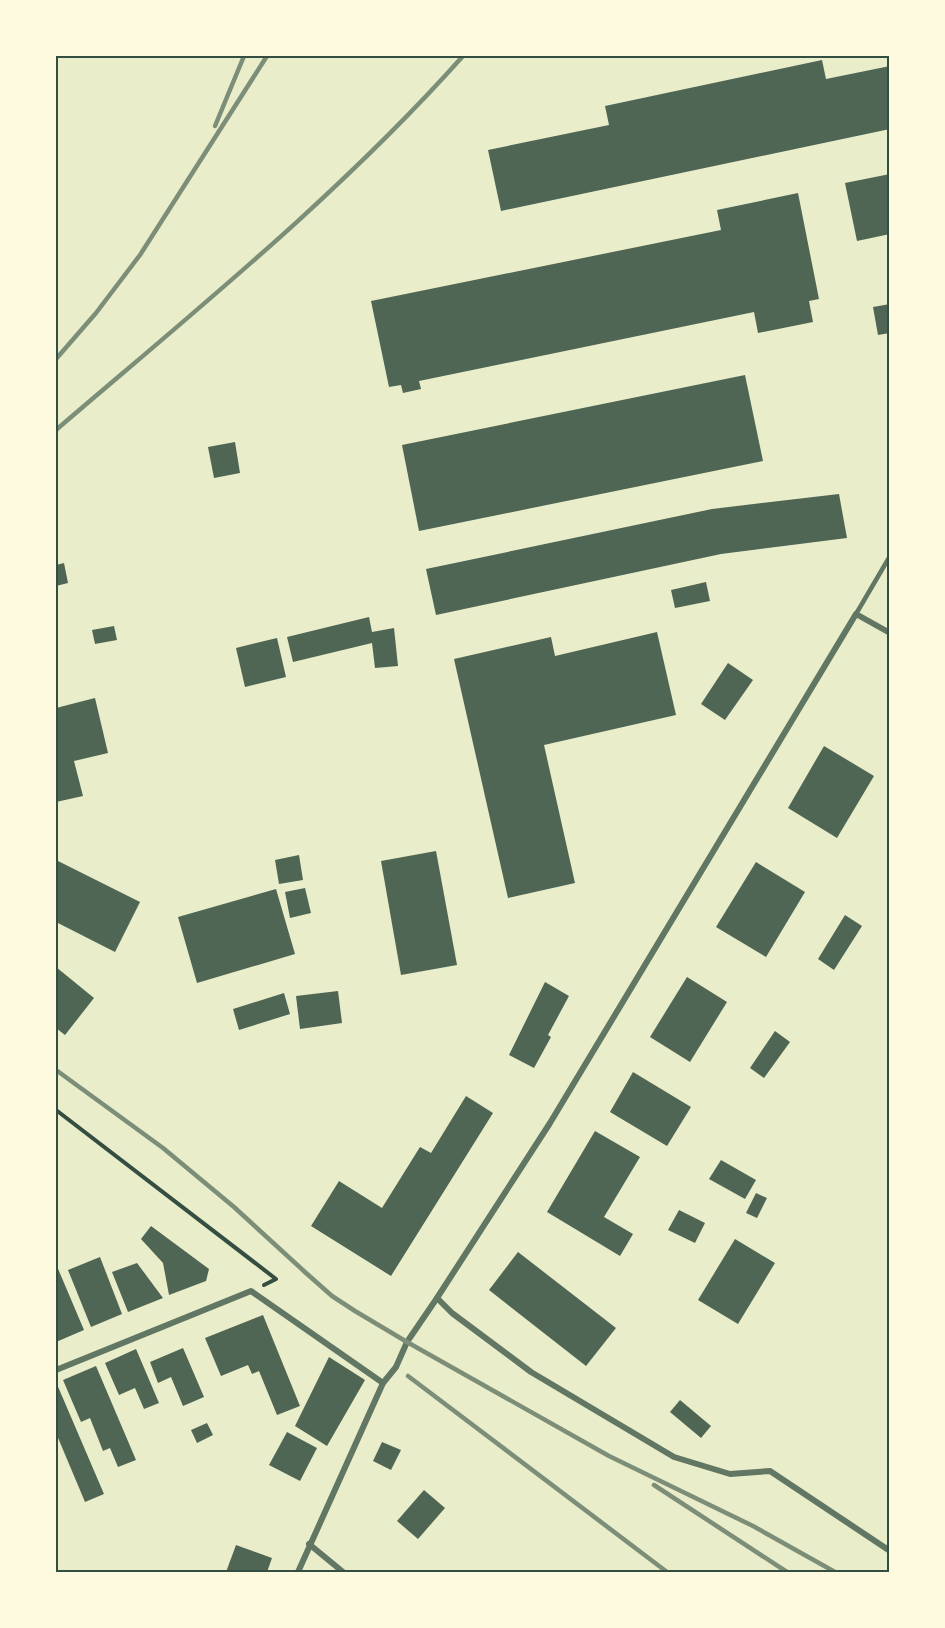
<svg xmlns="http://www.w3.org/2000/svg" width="945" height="1628" viewBox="0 0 945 1628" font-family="Roboto,sans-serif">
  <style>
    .building { fill: #4f6655 }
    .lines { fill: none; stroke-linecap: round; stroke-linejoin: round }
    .path { stroke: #344e41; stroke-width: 4 }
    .service { stroke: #617663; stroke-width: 4.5 }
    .minor { stroke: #617663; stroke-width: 6 }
    .rail { stroke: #7c8e77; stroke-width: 4.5 }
    .neatline { fill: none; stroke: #344e41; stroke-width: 2 }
  </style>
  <rect width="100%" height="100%" fill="#e9edc9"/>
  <g class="building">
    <polygon points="822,60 826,79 890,66 890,129 501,211 488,150 609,125 605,106"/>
    <polygon points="890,174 890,234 857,241 845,183"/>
    <polygon points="798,193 819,299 809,301 813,322 758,333 754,312 419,381 421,389 403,393 401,385 389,387 371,301 721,230 717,210"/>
    <polygon points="890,304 890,333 878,335 873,307"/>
    <polygon points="745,375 763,461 419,531 402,445"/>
    <polygon points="235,442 240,473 214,478 208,447"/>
    <polygon points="839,494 847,538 721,554 436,615 426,569 712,509"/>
    <polygon points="64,563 68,583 56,586 56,565"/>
    <polygon points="706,582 710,601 675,608 671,590"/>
    <polygon points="369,617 372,632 394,628 398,666 375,668 372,643 293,662 287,637"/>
    <polygon points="114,626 117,640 95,644 92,630"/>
    <polygon points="657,632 676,715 544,745 575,883 508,898 454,659 551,637 555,656"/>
    <polygon points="277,638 286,677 245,687 236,648"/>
    <polygon points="728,663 753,680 725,720 701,704"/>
    <polygon points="95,698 108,753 74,761 83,796 56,802 56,708"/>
    <polygon points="824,746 874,776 837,838 788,808"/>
    <polygon points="436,851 457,965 401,975 381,861"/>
    <polygon points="299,855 303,880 279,884 275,860"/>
    <polygon points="56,860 140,902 115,952 56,922"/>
    <polygon points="756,862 805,892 766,957 716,927"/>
    <polygon points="305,888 311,913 290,918 285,892"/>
    <polygon points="276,889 295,954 197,983 178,917"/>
    <polygon points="845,915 862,926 834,970 818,959"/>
    <polygon points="56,967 94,998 65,1035 56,1028"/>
    <polygon points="687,977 727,1002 690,1062 650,1037"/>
    <polygon points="545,982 569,996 548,1035 551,1037 534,1068 509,1055"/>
    <polygon points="338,991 342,1023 300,1029 296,996"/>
    <polygon points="284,993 290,1014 239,1030 233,1009"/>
    <polygon points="775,1031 790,1042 764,1078 750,1068"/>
    <polygon points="633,1072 691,1107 667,1146 610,1112"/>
    <polygon points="466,1096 493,1113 391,1276 311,1226 339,1181 382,1208 420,1147 431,1153"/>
    <polygon points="595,1131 640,1157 604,1217 633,1234 620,1256 547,1212"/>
    <polygon points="721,1160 756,1180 745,1199 709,1179"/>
    <polygon points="756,1193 767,1198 757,1218 746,1213"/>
    <polygon points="679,1210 705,1223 695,1243 668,1230"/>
    <polygon points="151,1226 209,1269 206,1281 169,1295 163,1263 141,1239"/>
    <polygon points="735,1239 775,1263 738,1324 698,1300"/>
    <polygon points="518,1252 616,1328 586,1366 489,1290"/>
    <polygon points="100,1257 122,1314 91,1327 68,1270"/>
    <polygon points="137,1263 163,1298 128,1312 112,1272"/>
    <polygon points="56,1264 84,1330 56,1342"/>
    <polygon points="263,1315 300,1406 277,1415 259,1371 252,1374 248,1365 221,1376 205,1338"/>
    <polygon points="183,1348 204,1397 183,1406 171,1377 158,1383 150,1362"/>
    <polygon points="136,1349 159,1403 144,1409 135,1388 119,1395 105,1363"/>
    <polygon points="329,1357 365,1380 327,1446 295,1426"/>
    <polygon points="96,1366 136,1460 118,1467 110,1448 103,1451 90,1418 81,1422 63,1380"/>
    <polygon points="56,1382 104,1494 85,1502 56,1433"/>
    <polygon points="680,1400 711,1426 701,1438 670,1412"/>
    <polygon points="207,1423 213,1435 197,1443 191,1430"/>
    <polygon points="287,1432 317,1448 300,1481 269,1465"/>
    <polygon points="382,1442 401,1450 391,1470 373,1461"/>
    <polygon points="424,1490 445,1508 418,1539 397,1521"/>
    <polygon points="236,1545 272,1558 267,1572 226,1572"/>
  </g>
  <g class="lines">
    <polyline class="path" points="56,1110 276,1279 264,1285"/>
    <polyline class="service" points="856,614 890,556"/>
    <g class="minor">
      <polyline points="437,1298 452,1313 531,1372 674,1457 730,1474 770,1471 890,1551"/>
      <polyline points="56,1370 251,1291 383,1383"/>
      <polyline points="309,1544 343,1572"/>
      <polyline points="298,1572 383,1383 396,1367 407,1342 437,1298 550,1123 856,614 890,633"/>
    </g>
    <g class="rail">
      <polyline points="215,126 244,56"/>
      <polyline points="56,359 96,313 140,255 267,56"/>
      <path d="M 56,430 C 196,310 340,194 463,56"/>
      <polyline points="56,1070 163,1148 234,1207 306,1273 332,1296 355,1311 407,1342 609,1456 753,1526 835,1572"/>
      <polyline points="408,1376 667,1572"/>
      <polyline points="654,1485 787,1572"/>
    </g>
  </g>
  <rect width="945" height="1628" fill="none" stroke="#fefae0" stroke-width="114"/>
  <rect x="57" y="57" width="831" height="1514" class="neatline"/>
</svg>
